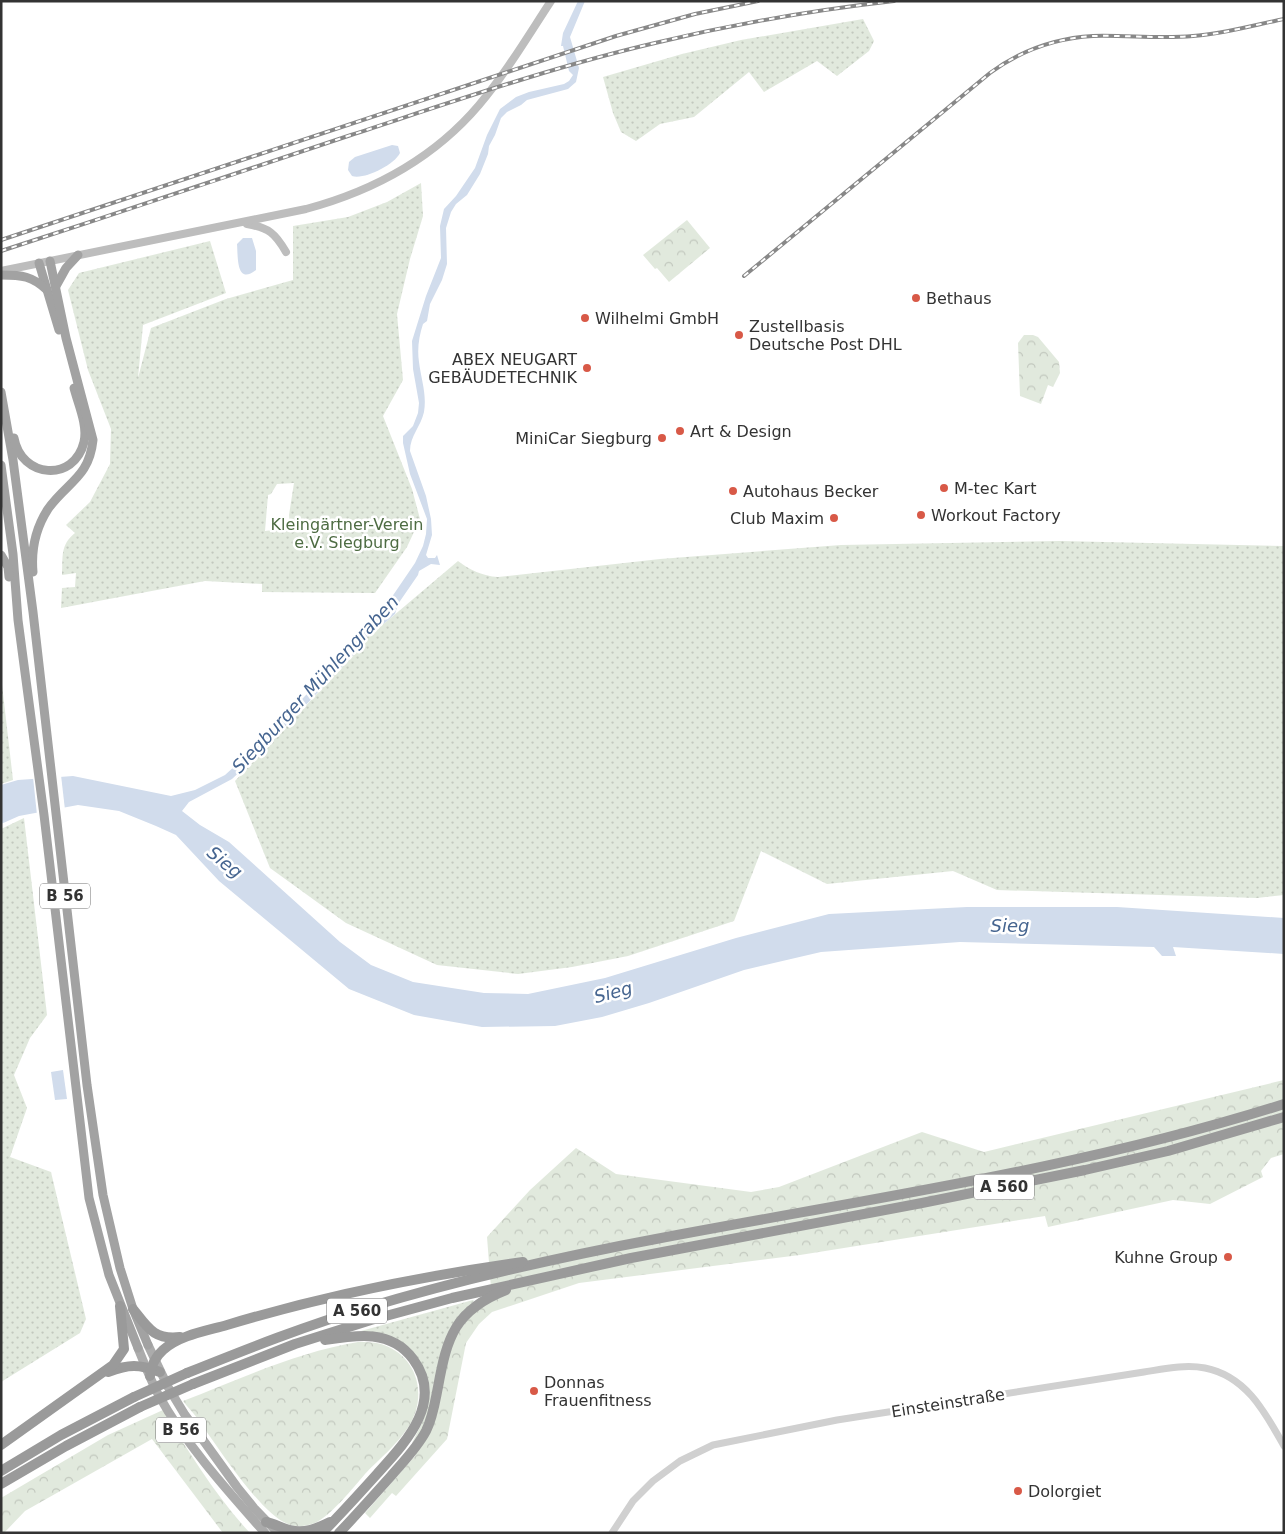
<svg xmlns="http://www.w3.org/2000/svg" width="1285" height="1534" viewBox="0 0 1285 1534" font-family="'DejaVu Sans',sans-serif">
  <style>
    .grass { fill: url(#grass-dots); fill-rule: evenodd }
    .forest { fill: url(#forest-crowns) }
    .water { fill: #d1dcec }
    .pier { fill: #fff }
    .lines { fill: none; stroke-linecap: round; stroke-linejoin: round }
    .tertiary { stroke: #d0d0d0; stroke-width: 7 }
    .secondary { stroke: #bdbdbd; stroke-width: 8 }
    .primary { stroke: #ababab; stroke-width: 9 }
    .trunk { stroke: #a2a2a2; stroke-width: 9 }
    .motorway { stroke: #9a9a9a; stroke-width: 10 }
    .rail-casing { stroke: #888; stroke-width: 4 }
    .rail { stroke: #fff; stroke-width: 2; stroke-dasharray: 5.5; stroke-linecap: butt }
    .motorway-bridge { stroke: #9a9a9a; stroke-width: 10 }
    .poi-dot { fill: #d85947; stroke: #fff; stroke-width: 2 }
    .labels { text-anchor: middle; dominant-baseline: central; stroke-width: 5; stroke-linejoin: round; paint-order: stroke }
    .shield { fill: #fff; stroke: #707070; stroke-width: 1 }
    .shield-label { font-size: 15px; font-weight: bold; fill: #333 }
    .poi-label { font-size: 16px; fill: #333; stroke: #fff; text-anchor: start }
    .park-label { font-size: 16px; fill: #4e6c43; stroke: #fff }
    .street-label { font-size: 16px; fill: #333; stroke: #fff }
    .water-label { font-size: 18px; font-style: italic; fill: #466590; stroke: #fff }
  </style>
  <defs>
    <pattern id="grass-dots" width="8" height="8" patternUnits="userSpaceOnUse" patternTransform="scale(1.25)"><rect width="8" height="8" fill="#e1e9dd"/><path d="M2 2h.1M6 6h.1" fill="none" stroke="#c2c8be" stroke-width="1.8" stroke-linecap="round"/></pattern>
    <pattern id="forest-crowns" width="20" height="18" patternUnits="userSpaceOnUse" patternTransform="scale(1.25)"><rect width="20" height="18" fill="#e1e9dd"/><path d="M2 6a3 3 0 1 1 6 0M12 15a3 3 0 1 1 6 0" fill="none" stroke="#c2c8be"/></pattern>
  </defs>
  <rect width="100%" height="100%" fill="#fff"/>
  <g class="grass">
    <polygon points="863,19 874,41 869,51 837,76 817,61 764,92 749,72 694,117 660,124 636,141 621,132 613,113 603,77 682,54 741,40"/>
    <path d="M 421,183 L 423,216 L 410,259 L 397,314 L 403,380 L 383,416 L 412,489 L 420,519 L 407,547 L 375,593 L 262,592 L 262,584 L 205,581 L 61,608 L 62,588 L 75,587 L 76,573 L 62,575 C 63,557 60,545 75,533 L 66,525 L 90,502 L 110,464 L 111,429 L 88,370 L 68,290 L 79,273 L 210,241 L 226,293 L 143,325 L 138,378 L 151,328 L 226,299 L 293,280 L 293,226 L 348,217 L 387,202 ZM 294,483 L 289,515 L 290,528 L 265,531 L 268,495 L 271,494 L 277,484 Z"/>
    <path d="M 1060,541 L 1284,546 L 1284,895 L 1257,898 L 997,890 L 953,871 L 827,884 L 761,851 L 734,921 L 628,956 L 572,967 L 518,974 L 437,965 L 346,923 L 270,868 L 235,781 L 361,647 L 369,634 L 386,622 L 458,561 C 470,570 482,576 498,577 L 660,559 L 841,545 Z"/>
    <polygon points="1,676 13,780 1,784"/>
    <polygon points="24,818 47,1015 30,1038 14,1075 27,1108 10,1157 51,1172 86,1319 80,1333 1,1382 1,829"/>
    <polygon points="473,1300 474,1301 466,1309 420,1435 412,1443 423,1421 427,1408 418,1359 361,1331"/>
  </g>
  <g class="forest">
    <polygon points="687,220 710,248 669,282 657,268 655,269 643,255"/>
    <polygon points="1024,335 1033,335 1038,337 1059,362 1060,373 1053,387 1048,385 1041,404 1020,396 1018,343"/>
    <polygon points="1284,1080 1284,1154 1271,1158 1261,1171 1263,1177 1210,1204 1173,1200 1048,1227 1045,1216 800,1255 579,1283 492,1312 479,1324 466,1343 447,1439 396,1496 392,1493 370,1518 365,1513 415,1456 456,1335 473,1313 492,1301 487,1237 530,1190 576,1148 616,1174 751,1192 779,1187 922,1132 984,1152"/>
    <path d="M 358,1342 C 367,1342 376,1342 384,1345 C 419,1358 427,1397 409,1426 C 397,1445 380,1458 365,1474 C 352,1489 334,1512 317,1522 C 308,1526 297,1528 288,1524 C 260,1514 216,1444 197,1418 C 193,1412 187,1407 183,1401 C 240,1379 297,1352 358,1342 Z"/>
    <path d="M 163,1410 C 188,1451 217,1498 250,1533 L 223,1533 L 152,1439 L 25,1511 L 4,1533 L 1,1533 L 1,1498 L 108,1435 Z"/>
  </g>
  <g class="water">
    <path d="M 578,1 L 585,1 L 570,37 L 579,68 L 576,82 L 568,89 L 527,100 L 521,105 L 507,112 L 501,118 L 495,135 L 489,146 L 488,154 L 480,174 L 467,195 L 456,204 L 451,212 L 446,228 L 447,264 L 442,280 L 430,304 L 427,321 L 423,324 C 419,336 417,349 419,362 C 421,379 427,394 424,412 C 421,426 410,436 410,451 L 426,496 L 431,519 L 432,535 L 426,555 L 428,558 L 435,558 L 437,555 L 440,565 L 431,564 L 419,571 L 418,575 L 398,604 L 395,614 L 386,622 L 369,634 L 361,647 L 261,752 L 232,779 L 189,802 L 182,811 L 200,825 L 229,842 L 340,942 L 371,965 L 413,982 L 484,993 L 528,994 L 605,978 L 736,938 L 829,914 L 967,907 L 1117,907 L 1284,918 L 1284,954 L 1173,947 L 1176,956 L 1162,956 L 1154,947 L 960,942 L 821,952 L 744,970 L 649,1003 L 602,1017 L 555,1026 L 482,1027 L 414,1015 L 349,989 L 219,881 L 176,835 L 156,826 L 119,811 L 78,805 L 19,816 L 1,824 L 1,785 L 18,780 L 73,776 L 171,796 L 195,790 L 225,775 L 236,765 L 316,685 L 383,610 L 415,563 L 423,546 L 426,534 L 427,519 L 410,474 L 403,443 L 403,436 L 413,426 L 418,413 L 419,403 L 413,369 L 412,341 L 426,296 L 441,258 L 440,226 L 444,209 L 456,196 L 475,168 L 487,135 L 500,109 L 516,97 L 529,92 L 564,84 L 569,81 L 573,75 L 569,71 L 563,46 L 561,46 L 563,33 Z"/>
    <path d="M 392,145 L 398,146 L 400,153 C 394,165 364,180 352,176 L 348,170 L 349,162 L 355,157 Z"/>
    <path d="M 243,238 L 252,238 L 256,251 L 256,270 C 236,286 238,256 237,244 Z"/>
    <polygon points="63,1070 67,1099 55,1100 51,1072"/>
  </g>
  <polygon class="pier" points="61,775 65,810 37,815 33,777"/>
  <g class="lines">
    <path class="tertiary" d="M 612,1533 L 633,1501 L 653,1481 L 680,1461 L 713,1445 L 837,1420 L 1144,1372 C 1163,1369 1185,1364 1205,1368 C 1246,1376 1265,1412 1284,1446"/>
    <g class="secondary">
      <path d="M 247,224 C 269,228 275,233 286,252"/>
      <path d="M 1,271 L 306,209 C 373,191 434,158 479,105 C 506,73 528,36 551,1"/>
    </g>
    <g class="primary">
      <polyline points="148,1345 168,1387 185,1415 237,1487 254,1508 278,1533"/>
      <path d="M 138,1348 C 144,1363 150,1379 158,1394 C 186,1445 226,1489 265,1533"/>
    </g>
    <g class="trunk">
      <polyline points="39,263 59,330"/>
      <path d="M 1,275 C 22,275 32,276 47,290"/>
      <polyline points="56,286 66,268 78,255"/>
      <polyline points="1,392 13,460 33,612 87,1085 103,1195 120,1268 133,1309 148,1345"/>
      <path d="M 14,438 C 21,478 74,483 84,442 C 88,425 78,404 74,388"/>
      <polyline points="1,465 13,554 18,620 44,815 89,1198 109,1275 138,1348"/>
      <polyline points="1,555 8,567 9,577"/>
      <path d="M 33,572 C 31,549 35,529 48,509 C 67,482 89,478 93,440 L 66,338 L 50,261"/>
    </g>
    <g class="motorway">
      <path d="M 133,1309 C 148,1328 154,1340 180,1337"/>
      <path d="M 108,1372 C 129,1364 139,1364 160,1372"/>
      <path d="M 187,1373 C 247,1349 307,1325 369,1307 C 463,1279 560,1257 656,1239 C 866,1199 1080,1169 1284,1104"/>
      <path d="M 150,1376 C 151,1366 155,1357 163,1350 C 180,1335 206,1331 227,1325 C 323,1296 423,1276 523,1262"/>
      <polyline points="193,1384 295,1344 371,1320 452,1298 631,1258 922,1203 1085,1170 1168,1151 1284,1117"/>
      <polyline points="1,1445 113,1365 124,1349 120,1306"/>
      <polyline points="1,1471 61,1435 134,1397"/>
      <polyline points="1,1484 66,1446 140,1407"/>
      <path d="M 266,1522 C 275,1524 282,1528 290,1530 C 304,1534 318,1528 330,1522"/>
      <path d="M 322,1533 C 341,1514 359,1494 377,1474 C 405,1443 445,1402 413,1359 C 391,1329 356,1335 325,1340"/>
      <path d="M 339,1533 C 357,1514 374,1495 391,1476 C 403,1462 417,1448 426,1431 C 433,1417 435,1402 438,1387 C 447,1337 455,1310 506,1290"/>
    </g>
    <g class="rail-casing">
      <g id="rail">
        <polyline points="1,240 616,36 695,14 758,1"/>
        <path d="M 1,251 C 118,213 235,174 351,135 C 452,102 552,67 655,43 C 734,24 814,10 894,1"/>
        <path d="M 744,276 L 990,73 C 1020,51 1056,38 1093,36 C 1126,35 1160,39 1193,36 C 1223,34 1254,25 1284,19"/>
      </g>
    </g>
    <use href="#rail" class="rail"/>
    <g class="motorway-bridge">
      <polyline points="134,1397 187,1373"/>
      <polyline points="140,1407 193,1384"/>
    </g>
  </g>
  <g class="poi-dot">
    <circle cx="916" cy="298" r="5"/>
    <circle cx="585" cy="318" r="5"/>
    <circle cx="739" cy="335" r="5"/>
    <circle cx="587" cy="368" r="5"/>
    <circle cx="680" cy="431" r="5"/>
    <circle cx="662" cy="438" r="5"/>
    <circle cx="944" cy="488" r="5"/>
    <circle cx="733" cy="491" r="5"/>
    <circle cx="921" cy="515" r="5"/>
    <circle cx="834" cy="518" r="5"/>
    <circle cx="1228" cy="1257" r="5"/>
    <circle cx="534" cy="1391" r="5"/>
    <circle cx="1018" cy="1491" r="5"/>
  </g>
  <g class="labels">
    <g class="shield">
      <rect x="40" y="883.5" width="50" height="25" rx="4"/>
      <rect x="974" y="1174.5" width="60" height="25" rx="4"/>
      <rect x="327" y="1298.5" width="60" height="25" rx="4"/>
      <rect x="156" y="1417.5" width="50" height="25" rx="4"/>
    </g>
    <g class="shield-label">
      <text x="65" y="896">B 56</text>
      <text x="1004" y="1187">A 560</text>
      <text x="357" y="1311">A 560</text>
      <text x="181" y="1430">B 56</text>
    </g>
    <g class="poi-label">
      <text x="926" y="298">Bethaus</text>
      <text x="595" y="318">Wilhelmi GmbH</text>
      <text x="749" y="326">Zustellbasis<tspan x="749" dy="18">Deutsche Post DHL</tspan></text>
      <text x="577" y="359" text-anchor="end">ABEX NEUGART<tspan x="577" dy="18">GEBÄUDETECHNIK</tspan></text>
      <text x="690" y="431">Art &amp; Design</text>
      <text x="652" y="438" text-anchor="end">MiniCar Siegburg</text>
      <text x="954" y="488">M-tec Kart</text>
      <text x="743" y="491">Autohaus Becker</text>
      <text x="931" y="515">Workout Factory</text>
      <text x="824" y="518" text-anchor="end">Club Maxim</text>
      <text x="1218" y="1257" text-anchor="end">Kuhne Group</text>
      <text x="544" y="1382">Donnas<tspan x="544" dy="18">Frauenfitness</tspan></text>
      <text x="1028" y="1491">Dolorgiet</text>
    </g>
    <g class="park-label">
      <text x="347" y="524">Kleingärtner-Verein<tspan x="347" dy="18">e.V. Siegburg</tspan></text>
    </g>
    <g class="street-label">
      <text transform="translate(948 1403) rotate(-9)">Einsteinstraße</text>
    </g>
    <g class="water-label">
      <text transform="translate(315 684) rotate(-47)">Siegburger Mühlengraben</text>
      <text transform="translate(225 862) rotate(39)">Sieg</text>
      <text x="1010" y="925">Sieg</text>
      <text transform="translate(613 992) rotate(-15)">Sieg</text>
    </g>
  </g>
  <rect width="1285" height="1534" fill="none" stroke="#333333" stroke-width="5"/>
</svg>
